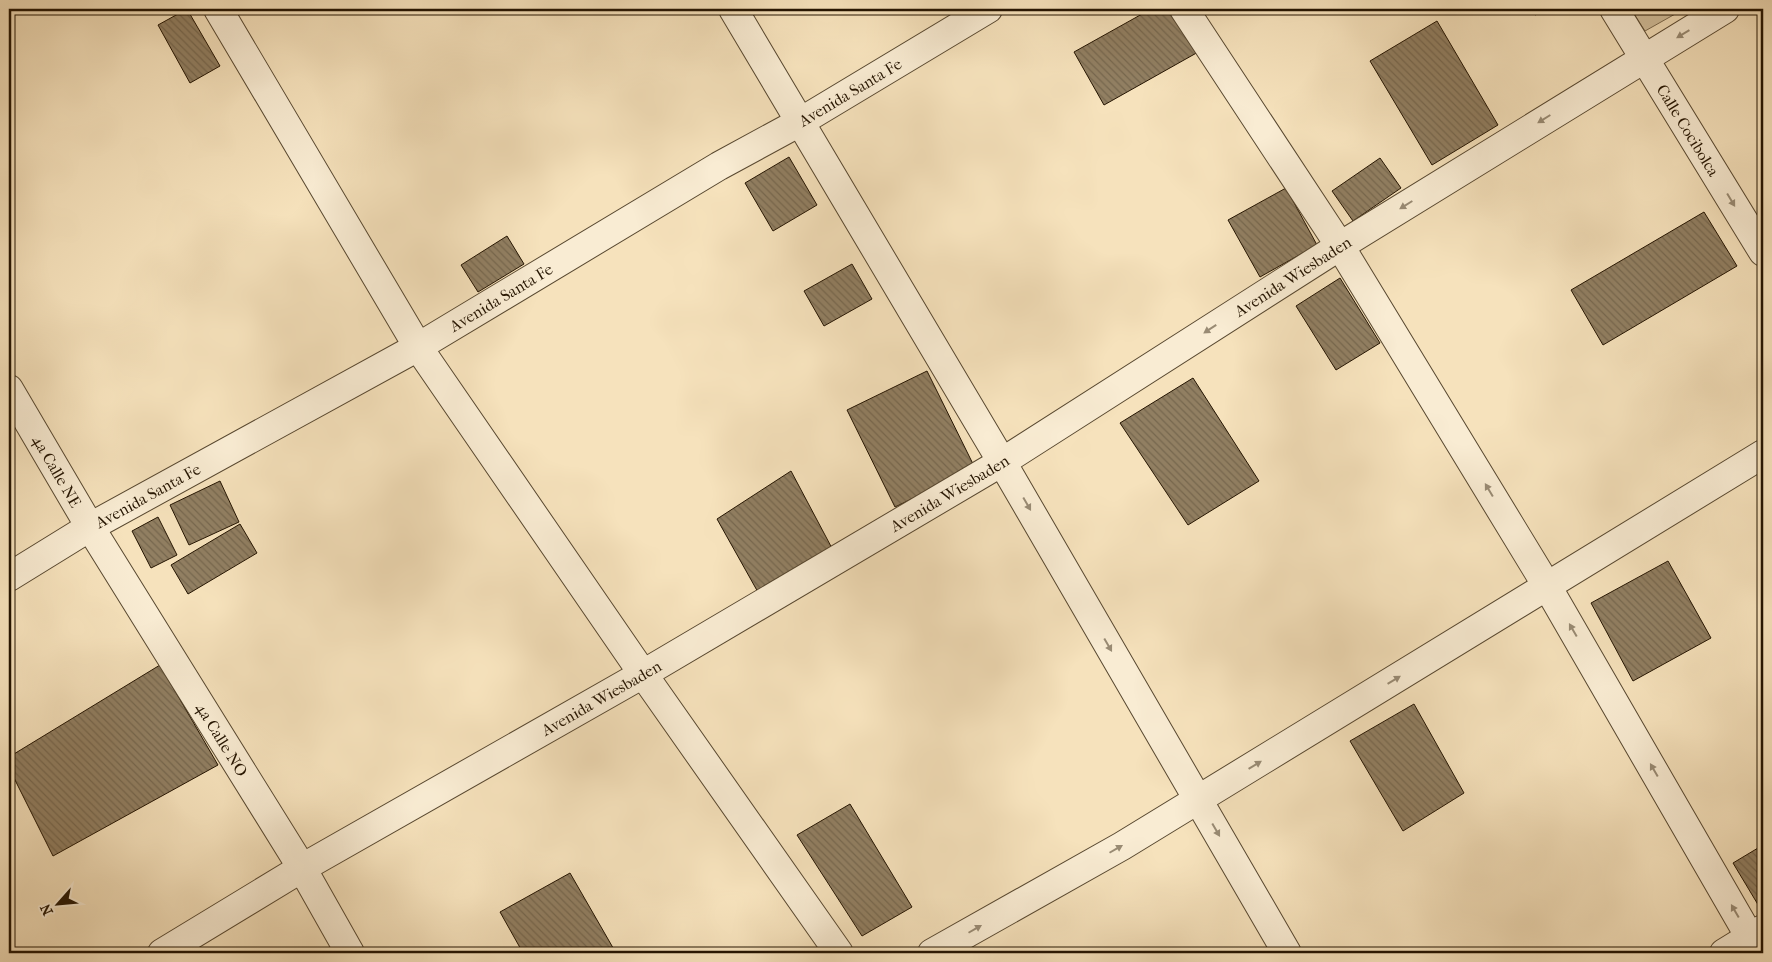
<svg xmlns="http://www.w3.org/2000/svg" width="1772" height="962" viewBox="0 0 1772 962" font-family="'IM FELL French Canon',serif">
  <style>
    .park { fill: #d2bf9c; stroke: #7b6a4e }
    .building { fill: url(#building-back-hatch); stroke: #241401 }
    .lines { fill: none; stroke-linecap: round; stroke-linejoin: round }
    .minor-casing { stroke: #584830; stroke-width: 30 }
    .minor { stroke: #f9ecd3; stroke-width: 28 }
    .oneway { fill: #998b74 }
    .labels { text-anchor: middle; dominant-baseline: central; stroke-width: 4; stroke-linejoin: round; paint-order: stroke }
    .street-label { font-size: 16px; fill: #241401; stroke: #f9ecd3 }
  </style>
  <defs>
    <pattern id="building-back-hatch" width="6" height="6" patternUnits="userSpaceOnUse" patternTransform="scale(1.25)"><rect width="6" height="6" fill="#917f62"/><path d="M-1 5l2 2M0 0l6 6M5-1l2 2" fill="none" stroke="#76674e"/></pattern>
  </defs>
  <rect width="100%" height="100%" fill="#f6e2bc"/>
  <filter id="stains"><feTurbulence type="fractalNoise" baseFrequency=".004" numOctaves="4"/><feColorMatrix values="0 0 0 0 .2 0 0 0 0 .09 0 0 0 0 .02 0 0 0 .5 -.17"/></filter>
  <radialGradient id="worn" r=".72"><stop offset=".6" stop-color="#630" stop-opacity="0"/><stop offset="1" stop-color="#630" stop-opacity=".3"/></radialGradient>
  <polygon class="park" points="1631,9 1684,9 1645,31"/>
  <g class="building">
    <polygon points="187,9 220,66 190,83 158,25"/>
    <polygon points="1151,9 1176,9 1200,51 1104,105 1074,52"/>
    <polygon points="1531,9 1547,9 1535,15"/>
    <polygon points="1437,21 1498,125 1432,165 1370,61"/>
    <polygon points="789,157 817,205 773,231 745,183"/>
    <polygon points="1380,158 1401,188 1353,221 1332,191"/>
    <polygon points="1286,188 1317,245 1260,277 1228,220"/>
    <polygon points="1704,212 1737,266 1603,345 1571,290"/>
    <polygon points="507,236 524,264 478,292 461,265"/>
    <polygon points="852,264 872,299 824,326 804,291"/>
    <polygon points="1340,278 1380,343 1336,370 1296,306"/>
    <polygon points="927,371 975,468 895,507 847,410"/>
    <polygon points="1193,378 1259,481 1188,525 1120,423"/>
    <polygon points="791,471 834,552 759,594 717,519"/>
    <polygon points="220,481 239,522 189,545 170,505"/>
    <polygon points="158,517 177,555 151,568 132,531"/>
    <polygon points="240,524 257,553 188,594 171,565"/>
    <polygon points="1668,561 1711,638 1633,681 1591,603"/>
    <polygon points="160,665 218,765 53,856 9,768 9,757"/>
    <polygon points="1414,704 1464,793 1403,831 1350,741"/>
    <polygon points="850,804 912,907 862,936 797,835"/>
    <polygon points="1763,845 1763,913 1733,863"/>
    <polygon points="570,873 616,953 523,953 500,912"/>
  </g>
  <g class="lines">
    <g class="minor-casing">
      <g id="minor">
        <polyline points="218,9 418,347 643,674 839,953"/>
        <polyline points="733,9 1002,462 1287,953"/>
        <polyline points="1184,9 1340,246 1547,586 1759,953"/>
        <path id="s1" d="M 1614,9 L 1763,252"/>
        <path id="s2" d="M 9,389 L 90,527 L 302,868 L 350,953"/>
        <path id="s3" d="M 9,577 L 90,527 L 418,347 L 719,166 L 800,122 L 988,9"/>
        <path id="s4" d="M 162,953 L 302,868 L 643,674 L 1002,462 L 1340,246 L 1725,9"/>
        <polyline points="932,953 1122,846 1763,454"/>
        <polyline points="1724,953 1763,929"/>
      </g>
    </g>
    <use href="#minor" class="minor"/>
  </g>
  <defs><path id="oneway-solid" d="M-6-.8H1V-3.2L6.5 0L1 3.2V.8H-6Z" transform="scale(1.25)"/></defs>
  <g class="oneway">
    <use href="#oneway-solid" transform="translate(1683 34) rotate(149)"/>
    <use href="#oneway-solid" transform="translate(1544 119) rotate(148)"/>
    <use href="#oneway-solid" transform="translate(1731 200) rotate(59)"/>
    <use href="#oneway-solid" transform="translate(1406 205) rotate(148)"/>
    <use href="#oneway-solid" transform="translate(1210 329) rotate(147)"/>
    <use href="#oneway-solid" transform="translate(1489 490) rotate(-121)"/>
    <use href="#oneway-solid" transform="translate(1027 504) rotate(60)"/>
    <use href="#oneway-solid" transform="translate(1573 630) rotate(-120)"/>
    <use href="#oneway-solid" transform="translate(1108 645) rotate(60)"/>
    <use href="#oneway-solid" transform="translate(1394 680) rotate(-31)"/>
    <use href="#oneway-solid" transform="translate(1255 765) rotate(-31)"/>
    <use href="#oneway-solid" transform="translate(1654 770) rotate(-120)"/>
    <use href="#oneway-solid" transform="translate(1216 830) rotate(60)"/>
    <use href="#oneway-solid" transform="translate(1116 849) rotate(-30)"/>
    <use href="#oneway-solid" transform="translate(1735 911) rotate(-120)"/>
    <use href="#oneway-solid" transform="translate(975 929) rotate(-30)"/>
  </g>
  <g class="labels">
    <g class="street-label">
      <text stroke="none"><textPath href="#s3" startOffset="971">Avenida Santa Fe</textPath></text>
      <text stroke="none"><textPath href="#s1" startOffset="142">Calle Cocibolca</textPath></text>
      <text stroke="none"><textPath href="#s4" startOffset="1318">Avenida Wiesbaden</textPath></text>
      <text stroke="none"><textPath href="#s3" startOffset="566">Avenida Santa Fe</textPath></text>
      <text stroke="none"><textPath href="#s2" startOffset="95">4a Calle NE</textPath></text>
      <text stroke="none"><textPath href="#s4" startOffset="912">Avenida Wiesbaden</textPath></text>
      <text stroke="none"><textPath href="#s3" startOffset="161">Avenida Santa Fe</textPath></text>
      <text stroke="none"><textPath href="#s4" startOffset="508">Avenida Wiesbaden</textPath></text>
      <text stroke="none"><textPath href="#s2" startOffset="410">4a Calle NO</textPath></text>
    </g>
  </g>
  <rect width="1772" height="962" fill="none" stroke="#f6e2bc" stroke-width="30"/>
  <rect x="10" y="10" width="1752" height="942" fill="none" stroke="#241401" stroke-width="2.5"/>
  <rect x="15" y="15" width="1742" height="932" fill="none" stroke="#241401"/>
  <g transform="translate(58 904) rotate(243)" stroke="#f9ecd3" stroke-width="4" paint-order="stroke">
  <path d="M0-4L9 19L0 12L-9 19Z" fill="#241401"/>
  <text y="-8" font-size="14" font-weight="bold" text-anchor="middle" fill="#241401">N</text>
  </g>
  <rect width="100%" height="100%" filter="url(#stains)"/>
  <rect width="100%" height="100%" fill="url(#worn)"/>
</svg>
